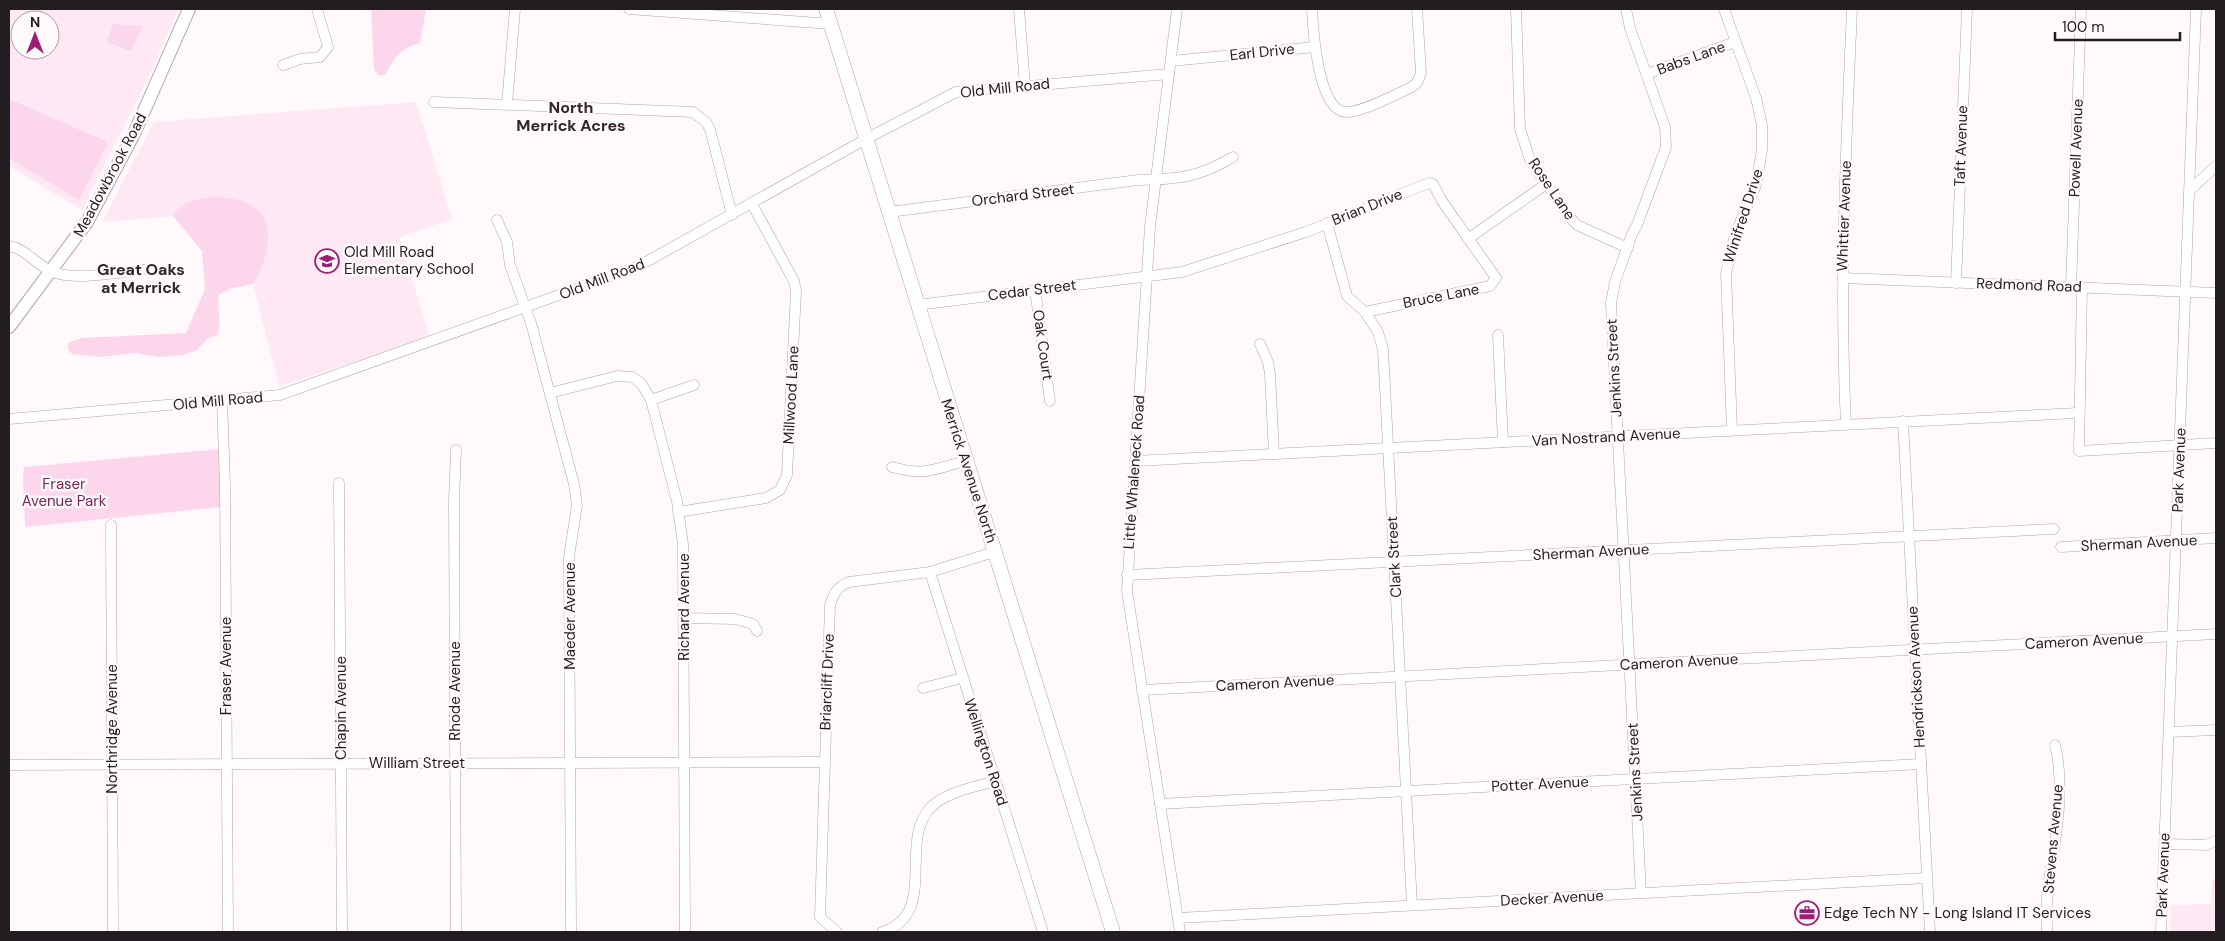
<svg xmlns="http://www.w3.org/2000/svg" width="2225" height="941" viewBox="0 0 2225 941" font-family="'DM Sans',sans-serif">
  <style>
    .built { fill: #fee8f3; fill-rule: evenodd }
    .green { fill: #fcd7eb }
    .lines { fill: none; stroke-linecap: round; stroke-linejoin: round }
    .minor-casing { stroke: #b0a3aa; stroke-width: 11 }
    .tertiary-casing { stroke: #b0a3aa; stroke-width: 14 }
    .secondary-casing { stroke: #b0a3aa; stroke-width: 15 }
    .minor { stroke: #fff; stroke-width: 10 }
    .tertiary { stroke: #fff; stroke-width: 12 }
    .secondary { stroke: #fff; stroke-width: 14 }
    .labels { text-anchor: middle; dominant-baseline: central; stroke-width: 5; stroke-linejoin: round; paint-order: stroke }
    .street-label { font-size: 15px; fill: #221d20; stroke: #fff9fc }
    .poi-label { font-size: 15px; fill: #221d20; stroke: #fff9fc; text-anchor: start }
    .park-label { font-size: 15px; fill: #752658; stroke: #fff9fc }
    .neighbourhood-label { font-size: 16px; font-weight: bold; fill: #30262b; stroke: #fff9fc }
  </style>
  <rect width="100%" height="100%" fill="#fff9fc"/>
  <g class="built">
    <path d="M 9,9 L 178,9 L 152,70 L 82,210 L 9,166 ZM 20,20 L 50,20 L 50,50 L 20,50 Z"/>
    <polygon points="416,102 452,219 399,237 430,338 279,386 235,211 102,222 154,122"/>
    <polygon points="2212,879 2216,879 2216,932 2170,932 2171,905 2211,904"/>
  </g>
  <g class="green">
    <path d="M 371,9 L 426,9 L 420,43 C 398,50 396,56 385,75 L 378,75 L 374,70 Z"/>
    <polygon points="113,24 142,26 131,51 107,42"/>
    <polygon points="9,99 108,142 79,200 9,158"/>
    <path d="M 212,197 C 273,196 280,237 253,284 L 229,289 L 219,295 C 216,309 223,322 217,335 L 207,339 L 198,350 L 182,355 L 159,357 L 134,353 L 101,357 L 72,354 L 68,349 L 68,343 L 81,338 L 186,333 L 205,289 L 202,251 L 173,216 C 181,201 196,200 212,197 Z"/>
    <polygon points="220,449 221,507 25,527 23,478 24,467"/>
  </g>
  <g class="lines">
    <g class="minor-casing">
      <g id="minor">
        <polyline points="629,9 831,24"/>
        <polyline points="1019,9 1025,86"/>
        <polyline points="1177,9 1150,227 1127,591 1180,932"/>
        <path d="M 1312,9 C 1313,30 1318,111 1346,112 C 1363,112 1394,95 1410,88 L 1417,83 L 1421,73 L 1417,9"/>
        <polyline points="1516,9 1520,129 1530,160 1567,214 1577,225 1628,248"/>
        <polyline points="1626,9 1630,28 1665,127 1666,147 1637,225 1632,234 1615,282 1611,303 1641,893"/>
        <polyline points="1724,9 1756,98 1762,125 1762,150 1756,185 1735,235 1726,273 1732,430"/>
        <polyline points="1171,61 1315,47"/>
        <polyline points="283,65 300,59 320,57 328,47 317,9"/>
        <polyline points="1647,74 1735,42"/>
        <polyline points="434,102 693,112 706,122 710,129 732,215"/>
        <polyline points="507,104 515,9"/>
        <polyline points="2191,189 2216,166"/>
        <path d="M 889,212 L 1138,180 C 1178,179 1198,178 1233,157"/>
        <polyline points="497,220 507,242 510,265 531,323 574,484 577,505 569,557 571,932"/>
        <polyline points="1327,223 1347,296 1365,312 1378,332 1383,349 1412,905"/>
        <polyline points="1468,239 1546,184"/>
        <path d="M 9,246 C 28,249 38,268 56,273 C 80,281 123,271 149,269"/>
        <polyline points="1843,278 2216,293"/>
        <polyline points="1956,283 1967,9"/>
        <polyline points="2071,287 2081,9"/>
        <polyline points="2082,287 2079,451 2216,443"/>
        <polyline points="1035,289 1050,401"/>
        <polyline points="917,305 1182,272 1306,232 1429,183 1433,184 1442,201 1496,278 1490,286 1365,312"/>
        <polyline points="1498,335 1503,442"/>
        <polyline points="1260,344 1268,362 1270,374 1274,454"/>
        <polyline points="550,393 617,376 632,377 641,383 651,400 677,501 683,544 685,932"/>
        <polyline points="651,400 694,385"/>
        <polyline points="222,401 225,484 228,932"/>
        <polyline points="9,419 280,395 637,267 866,139 956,92 1169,74"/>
        <polyline points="1903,421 1930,932"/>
        <path d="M 1846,424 C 1839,286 1846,147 1852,9"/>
        <polyline points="1135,461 2078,413"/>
        <path d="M 892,467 C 924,476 933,470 965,461"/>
        <polyline points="339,483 342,932"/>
        <polyline points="678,512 766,498 780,490 787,475 796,291 794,281 752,204"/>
        <polyline points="111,525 113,932"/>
        <polyline points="2061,547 2216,538"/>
        <polyline points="930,572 1043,932"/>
        <polyline points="1127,575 2054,529"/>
        <polyline points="684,618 735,619 753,624 757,631"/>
        <polyline points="923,688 962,678"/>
        <polyline points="1142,690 2216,634"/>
        <polyline points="2169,732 2216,730"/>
        <polyline points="9,765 824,762"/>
        <polyline points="1160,804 1921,764"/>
        <polyline points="2165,844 2206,845 2216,841"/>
        <polyline points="1178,918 1927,878"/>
        <polyline points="456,932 454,500 456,450"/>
        <path d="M 837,932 L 820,917 L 830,605 C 834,593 837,587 849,582 L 930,572 L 994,552"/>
        <path d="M 882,932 C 940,914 897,842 931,807 C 946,792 975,787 995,781"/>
        <path d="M 2047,932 C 2047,917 2046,901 2048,886 C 2055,843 2066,788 2055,745"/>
        <polyline points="2161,932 2196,9"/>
      </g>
    </g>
    <g class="tertiary-casing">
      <polyline id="tertiary" points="9,327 87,222 133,136 189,9"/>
    </g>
    <g class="secondary-casing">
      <polyline id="secondary" points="826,9 1113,932"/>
    </g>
    <use href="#minor" class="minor"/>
    <use href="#tertiary" class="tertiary"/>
    <use href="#secondary" class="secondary"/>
  </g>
  <defs>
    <g id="school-ring" transform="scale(1.25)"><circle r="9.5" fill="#fff9fc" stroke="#9d1f73" stroke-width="1.5"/><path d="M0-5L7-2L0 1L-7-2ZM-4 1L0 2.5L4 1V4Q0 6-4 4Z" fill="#9d1f73"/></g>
    <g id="office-ring" transform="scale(1.25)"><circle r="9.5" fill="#fff9fc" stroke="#9d1f73" stroke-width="1.5"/><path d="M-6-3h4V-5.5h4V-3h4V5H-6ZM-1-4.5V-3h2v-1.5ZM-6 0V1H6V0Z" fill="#9d1f73"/></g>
  </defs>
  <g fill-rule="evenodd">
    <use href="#school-ring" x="327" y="261"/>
    <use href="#office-ring" x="1807" y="913"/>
  </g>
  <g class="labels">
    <g class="street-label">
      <text transform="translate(1262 52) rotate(-6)">Earl Drive</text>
      <text transform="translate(1691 58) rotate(-20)">Babs Lane</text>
      <text transform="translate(1005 88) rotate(-6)">Old Mill Road</text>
      <text transform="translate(1961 146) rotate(-88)">Taft Avenue</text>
      <text transform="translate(2076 148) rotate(-88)">Powell Avenue</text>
      <text transform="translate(110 175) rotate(-62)">Meadowbrook Road</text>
      <text transform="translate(1552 189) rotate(56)">Rose Lane</text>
      <text transform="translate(1023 195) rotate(-7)">Orchard Street</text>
      <text transform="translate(1367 207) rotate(-22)">Brian Drive</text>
      <text transform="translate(1743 216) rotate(-72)">Winifred Drive</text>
      <text transform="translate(1844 216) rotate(-88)">Whittier Avenue</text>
      <text transform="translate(602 279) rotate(-21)">Old Mill Road</text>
      <text transform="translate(2029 285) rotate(2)">Redmond Road</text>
      <text transform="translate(1032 290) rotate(-7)">Cedar Street</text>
      <text transform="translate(1441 296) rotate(-11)">Bruce Lane</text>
      <text transform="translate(1043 345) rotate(82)">Oak Court</text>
      <text transform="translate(1614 368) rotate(-93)">Jenkins Street</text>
      <text transform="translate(791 395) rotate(-87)">Millwood Lane</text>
      <text transform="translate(218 401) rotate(-5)">Old Mill Road</text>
      <text transform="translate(1606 437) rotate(-3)">Van Nostrand Avenue</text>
      <text transform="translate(2179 470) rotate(-88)">Park Avenue</text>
      <text transform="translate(969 471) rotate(72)">Merrick Avenue North</text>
      <text transform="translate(1134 472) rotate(-86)">Little Whaleneck Road</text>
      <text transform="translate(2139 543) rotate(-3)">Sherman Avenue</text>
      <text transform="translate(1591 552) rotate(-3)">Sherman Avenue</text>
      <text transform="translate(1394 557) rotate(-93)">Clark Street</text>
      <text transform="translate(684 607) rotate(-90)">Richard Avenue</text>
      <text transform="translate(570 616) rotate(-90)">Maeder Avenue</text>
      <text transform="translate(2084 641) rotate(-3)">Cameron Avenue</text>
      <text transform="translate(1679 662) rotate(-3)">Cameron Avenue</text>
      <text transform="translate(226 666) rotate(-90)">Fraser Avenue</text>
      <text transform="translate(1916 677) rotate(-93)">Hendrickson Avenue</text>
      <text transform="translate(827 682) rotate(-88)">Briarcliff Drive</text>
      <text transform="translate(1275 683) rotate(-3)">Cameron Avenue</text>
      <text transform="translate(455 691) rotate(-90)">Rhode Avenue</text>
      <text transform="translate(341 708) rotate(-90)">Chapin Avenue</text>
      <text transform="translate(112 729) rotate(-90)">Northridge Avenue</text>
      <text transform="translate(986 752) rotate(72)">Wellington Road</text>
      <text x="417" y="763">William Street</text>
      <text transform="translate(1635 772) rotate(-93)">Jenkins Street</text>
      <text transform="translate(1540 784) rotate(-3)">Potter Avenue</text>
      <text transform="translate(2053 839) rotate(-85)">Stevens Avenue</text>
      <text transform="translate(2163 875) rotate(-88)">Park Avenue</text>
      <text transform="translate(1552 898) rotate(-3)">Decker Avenue</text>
    </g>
    <g class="poi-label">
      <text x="344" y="252">Old Mill Road<tspan x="344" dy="17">Elementary School</tspan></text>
      <text x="1824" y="913">Edge Tech NY - Long Island IT Services</text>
    </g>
    <g class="park-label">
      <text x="64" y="484">Fraser<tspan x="64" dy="17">Avenue Park</tspan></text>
    </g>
    <g class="neighbourhood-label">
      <text x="571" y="107">North<tspan x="571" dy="18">Merrick Acres</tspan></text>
      <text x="141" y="269">Great Oaks<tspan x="141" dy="18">at Merrick</tspan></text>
    </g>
  </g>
  <rect width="2225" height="941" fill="none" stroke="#221d20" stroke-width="20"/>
  <g transform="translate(35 35)"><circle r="24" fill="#fff9fc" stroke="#a7a1a4"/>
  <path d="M0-4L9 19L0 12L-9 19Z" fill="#9d1f73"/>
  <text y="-8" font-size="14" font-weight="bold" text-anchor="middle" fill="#221d20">N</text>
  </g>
  <path d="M2055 32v8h125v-8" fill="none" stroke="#221d20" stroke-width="2.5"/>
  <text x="2062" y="32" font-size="15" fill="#221d20" stroke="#fff9fc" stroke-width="4" paint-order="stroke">100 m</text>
</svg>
